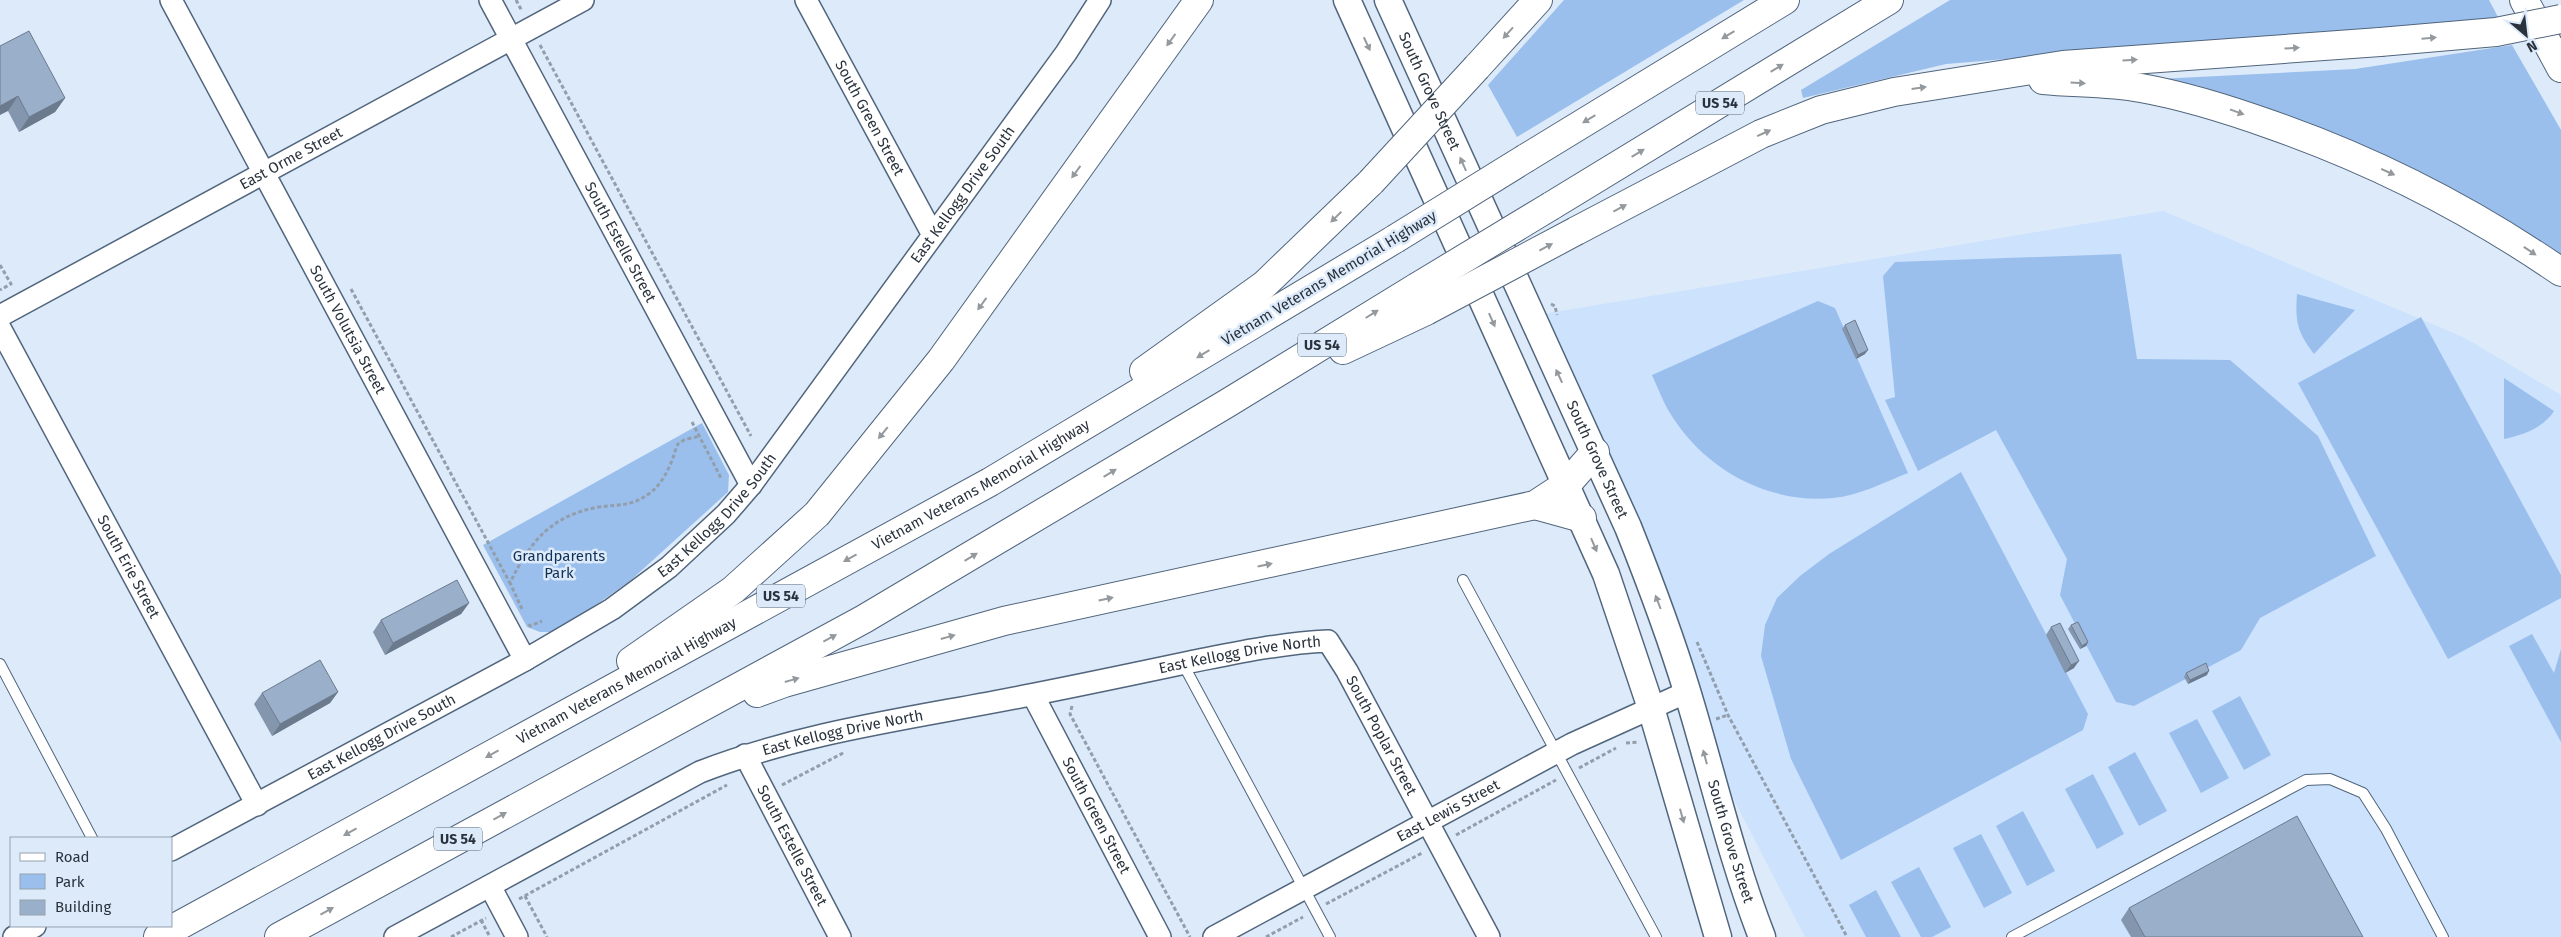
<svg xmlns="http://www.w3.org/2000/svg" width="2561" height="937" viewBox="0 0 2561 937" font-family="'Fira Sans',sans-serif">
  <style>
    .built { fill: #cce2fd }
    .green { fill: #9abfed }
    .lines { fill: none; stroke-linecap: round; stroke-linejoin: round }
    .service-casing { stroke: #51657c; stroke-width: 12 }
    .minor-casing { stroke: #51657c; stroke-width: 24 }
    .tertiary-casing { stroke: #51657c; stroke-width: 29 }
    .motorway-casing { stroke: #51657c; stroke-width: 30 }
    .path { stroke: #929eab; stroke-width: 3; stroke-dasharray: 4 2.5; stroke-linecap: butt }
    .service { stroke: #fff; stroke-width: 10 }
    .minor { stroke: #fff; stroke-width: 21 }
    .tertiary { stroke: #fff; stroke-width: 26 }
    .motorway { stroke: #fff; stroke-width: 28 }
    .motorway-bridge-casing { stroke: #51657c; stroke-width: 30; stroke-linecap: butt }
    .motorway-bridge { stroke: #fff; stroke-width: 28 }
    .wall { fill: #8496ad }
    .shaded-wall { fill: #6c7a8d }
    .building { fill: #9aafc9; stroke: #6c7a8d }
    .oneway { fill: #94999e }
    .labels { text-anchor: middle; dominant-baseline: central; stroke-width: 5; stroke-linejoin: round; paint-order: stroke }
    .shield { fill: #dceafa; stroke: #5f6a76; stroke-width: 1 }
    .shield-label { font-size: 14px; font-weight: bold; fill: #2a333d }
    .street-label { font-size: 15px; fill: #2a333d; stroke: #dceafa }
    .park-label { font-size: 15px; fill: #103156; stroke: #dceafa }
  </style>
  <rect width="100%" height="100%" fill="#dceafa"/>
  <polygon class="built" points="2163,211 2463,337 2561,395 2561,937 1805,937 1731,794 1688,650 1543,314"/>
  <g class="green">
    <polygon points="1564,0 1744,0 1517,137 1488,85"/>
    <polygon points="1950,0 2489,0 2498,17 2443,26 2224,41 1946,64 1803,98 1801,90"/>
    <polygon points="2512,45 2561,130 2561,257 2506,220 2391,160 2320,130 2199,86 2158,79 2355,69"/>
    <polygon points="2121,254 2137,359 2230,360 2318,436 2376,556 2260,618 2241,650 2134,706 2116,702 2060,595 2067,559 1996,430 1918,471 1885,400 1895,397 1883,276 1895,262"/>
    <path d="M 2297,294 L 2355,310 L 2314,354 C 2297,332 2295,321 2297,294 Z"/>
    <path d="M 1818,301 L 1835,308 L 1908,473 C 1885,482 1858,496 1833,498 C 1767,504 1704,469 1670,413 C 1663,402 1658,388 1652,375 Z"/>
    <polygon points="2421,317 2561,575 2561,598 2448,659 2298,383"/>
    <path d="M 2504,378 L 2554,411 C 2543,428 2523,435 2504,439 Z"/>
    <polygon points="702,423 729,475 728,492 631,580 579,617 556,632 540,632 527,627 483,545"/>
    <polygon points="1961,472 2088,714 2083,730 1841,860 1791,759 1761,656 1765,625 1777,598 1800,576 1829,554"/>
    <polygon points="2532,634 2554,673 2561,649 2561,742 2509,646"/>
    <polygon points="2240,696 2271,755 2244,770 2212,711"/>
    <polygon points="2197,719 2229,778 2201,793 2169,733"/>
    <polygon points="2135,752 2167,811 2139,826 2108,767"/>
    <polygon points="2093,774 2124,834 2097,849 2065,789"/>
    <polygon points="2023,811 2055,871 2027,886 1996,826"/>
    <polygon points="1981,834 2012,893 1984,908 1953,848"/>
    <polygon points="1919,867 1951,927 1932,937 1921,937 1891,882"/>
    <polygon points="1876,890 1901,937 1866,937 1849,905"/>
  </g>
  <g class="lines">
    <g class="service-casing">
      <g id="service">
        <polyline points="1463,580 1656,937"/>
        <polyline points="0,664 92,838"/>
        <polyline points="1183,664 1330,937"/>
        <polyline points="2012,937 2306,780 2330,779 2363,793 2386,829 2443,937"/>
      </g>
    </g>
    <g class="minor-casing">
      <g id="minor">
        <path id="s1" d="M 171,0 L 525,660"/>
        <path id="s2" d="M 490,0 L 751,485"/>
        <path id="s3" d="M 806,0 L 933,235"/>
        <path id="s4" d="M 0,316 L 583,0"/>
        <path id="s5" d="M 0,328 L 257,805"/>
        <path id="s6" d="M 1033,695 L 1160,937"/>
        <path id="s7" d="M 745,755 L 840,937"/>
        <path id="s8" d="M 171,850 L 525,660 L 612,609 L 669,567 L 726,514 L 751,485 L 1066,53 L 1100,0"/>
        <polyline points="490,886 517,937"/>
        <polyline points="14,937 35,926"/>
        <path id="s9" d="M 395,937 L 700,772 C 808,730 922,717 1035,694 C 1086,684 1138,673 1190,662 C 1236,653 1281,643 1328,641 L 1347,671 L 1489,937"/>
        <path id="s10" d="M 1214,937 L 1572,744 L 1687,692"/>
      </g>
    </g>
    <g class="tertiary-casing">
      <g id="tertiary">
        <polyline points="1347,0 1606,574 1651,708 1718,937"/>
        <path id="s11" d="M 1388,0 L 1628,527 C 1650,582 1670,635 1687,691 C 1712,773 1731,857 1762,937"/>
      </g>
    </g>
    <g class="motorway-casing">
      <g id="motorway">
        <polyline points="2524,0 2561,68"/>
        <polyline points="1477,67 1538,0"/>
        <path d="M 2043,80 C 2075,83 2110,82 2141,88 C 2186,96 2230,110 2272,125 C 2375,161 2471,210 2561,272"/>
        <polyline points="1526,158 1785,0"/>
        <polyline points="1551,206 1889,0"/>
        <polyline points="1576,231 1761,134 1821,110 1894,92 2063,65 2380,42"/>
        <polyline points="1343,350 1426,311"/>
        <polyline points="1144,371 1264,285 1371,182"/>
        <polyline points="1535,505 1582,518"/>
        <polyline points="631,661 733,590 817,514 941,360 1199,0"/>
        <polyline points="757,693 784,683 1004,621 1535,505 1567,484 1595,452"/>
        <path id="s12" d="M 158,937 L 990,482 L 1395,239"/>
        <polyline points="279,937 864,619 1226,404 1417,287"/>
      </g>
    </g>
    <g class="path">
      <polyline points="516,0 522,11"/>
      <polyline points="540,45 751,436"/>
      <polyline points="0,265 11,284 0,290"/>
      <polyline points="351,289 510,583"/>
      <polyline points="1551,304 1555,306 1557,315"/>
      <polyline points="692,422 721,478"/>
      <path d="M 522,609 L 510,583 C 530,541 552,515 599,507 C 621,504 631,507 650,493 C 662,484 669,469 674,455 C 675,452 676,447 678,444 C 683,439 693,438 700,436"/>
      <polyline points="529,624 530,626 542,621"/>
      <polyline points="1697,642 1728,715 1847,937"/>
      <polyline points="1072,706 1070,714 1190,937"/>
      <polyline points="1716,719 1728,715"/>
      <polyline points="1626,743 1639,742"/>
      <polyline points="1579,768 1616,748"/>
      <polyline points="782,785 845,752"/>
      <polyline points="1456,835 1556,780"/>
      <polyline points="525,896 547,937"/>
      <polyline points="519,899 727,785"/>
      <polyline points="1326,904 1422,853"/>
      <polyline points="481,920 490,937"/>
      <polyline points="451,937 486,918"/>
      <polyline points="1266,937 1303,917"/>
    </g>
    <use href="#service" class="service"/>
    <use href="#minor" class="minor"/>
    <use href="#tertiary" class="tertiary"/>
    <use href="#motorway" class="motorway"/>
    <g class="motorway-bridge-casing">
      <g id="motorway-bridge">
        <polyline points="2380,42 2496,32 2561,19"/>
        <polyline points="1371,182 1477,67"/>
        <polyline points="1395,239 1526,158"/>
        <polyline points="1417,287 1551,206"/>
        <polyline points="1426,311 1576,231"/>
      </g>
    </g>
    <use href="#motorway-bridge" class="motorway-bridge"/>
  </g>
  <g class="wall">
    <polygon points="0,46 65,98 55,112 19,132 8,111"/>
    <polygon points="1845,325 1865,354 1856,359 1842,329"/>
    <polygon points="469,603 461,614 385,655 373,632 381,620"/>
    <polygon points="2071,625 2088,642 2086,646 2080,649 2068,629"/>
    <polygon points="2051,627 2074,668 2065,673 2046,635"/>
    <polygon points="2186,673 2207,675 2188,684 2184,677"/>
    <polygon points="338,692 330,703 272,736 254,704 262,693"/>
    <polygon points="2129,908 2363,937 2131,937 2121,920"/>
  </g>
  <g class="shaded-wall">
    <polygon points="18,96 8,111 0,115 0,106"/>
    <polygon points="65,98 55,112 19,132 29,117"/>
    <polygon points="1868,350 1865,354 1856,359 1858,355"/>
    <polygon points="469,603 461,614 385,655 393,643"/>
    <polygon points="2088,642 2086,646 2080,649 2082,646"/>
    <polygon points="2079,661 2074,668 2065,673 2071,665"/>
    <polygon points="2209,671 2207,675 2188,684 2190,680"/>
    <polygon points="338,692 330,703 272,736 280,724"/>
  </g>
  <g class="building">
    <polygon points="29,31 65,98 29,117 18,96 0,106 0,46"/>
    <polygon points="1855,320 1868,350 1858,355 1845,325"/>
    <polygon points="457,580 469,603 393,643 381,620"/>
    <polygon points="2078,622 2088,642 2082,646 2071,625"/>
    <polygon points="2060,623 2079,661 2071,665 2051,627"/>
    <polygon points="320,660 338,692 280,724 262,693"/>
    <polygon points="2206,663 2209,671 2190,680 2186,673"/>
    <polygon points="2297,816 2363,937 2145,937 2129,908"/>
  </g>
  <defs><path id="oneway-solid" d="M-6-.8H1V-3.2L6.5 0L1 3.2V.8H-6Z" transform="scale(1.25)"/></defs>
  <g class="oneway">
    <use href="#oneway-solid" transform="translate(1508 33) rotate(132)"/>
    <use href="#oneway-solid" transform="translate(1728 35) rotate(149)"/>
    <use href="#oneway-solid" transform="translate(2429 38) rotate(-5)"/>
    <use href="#oneway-solid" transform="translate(1171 40) rotate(126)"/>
    <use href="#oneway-solid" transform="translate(1367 44) rotate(65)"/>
    <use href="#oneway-solid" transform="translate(2292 48) rotate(-4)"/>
    <use href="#oneway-solid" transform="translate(2130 60) rotate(-4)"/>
    <use href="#oneway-solid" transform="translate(1777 68) rotate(-31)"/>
    <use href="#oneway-solid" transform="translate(2078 83) rotate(4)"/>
    <use href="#oneway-solid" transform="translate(1919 88) rotate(-8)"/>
    <use href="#oneway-solid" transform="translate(2237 112) rotate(20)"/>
    <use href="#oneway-solid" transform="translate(1589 119) rotate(149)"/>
    <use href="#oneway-solid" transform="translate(1764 133) rotate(-24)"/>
    <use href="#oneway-solid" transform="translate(1638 153) rotate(-31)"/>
    <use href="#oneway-solid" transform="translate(1463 164) rotate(-114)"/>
    <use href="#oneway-solid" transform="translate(1076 172) rotate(126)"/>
    <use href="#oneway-solid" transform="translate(2388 172) rotate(24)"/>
    <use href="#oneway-solid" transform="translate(1620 208) rotate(-28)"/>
    <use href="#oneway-solid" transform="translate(1336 217) rotate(135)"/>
    <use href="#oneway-solid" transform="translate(1546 247) rotate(-28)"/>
    <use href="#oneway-solid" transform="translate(2530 251) rotate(34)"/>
    <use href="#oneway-solid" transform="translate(982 304) rotate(126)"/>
    <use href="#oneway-solid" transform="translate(1372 314) rotate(-32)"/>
    <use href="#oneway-solid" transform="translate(1492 320) rotate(66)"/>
    <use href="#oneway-solid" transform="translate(1203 354) rotate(149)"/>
    <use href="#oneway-solid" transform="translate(1559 376) rotate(-115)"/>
    <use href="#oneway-solid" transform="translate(883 433) rotate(129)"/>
    <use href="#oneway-solid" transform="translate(1110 473) rotate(-31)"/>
    <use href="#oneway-solid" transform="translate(1594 545) rotate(67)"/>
    <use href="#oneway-solid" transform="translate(971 557) rotate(-31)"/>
    <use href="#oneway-solid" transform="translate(850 558) rotate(151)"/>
    <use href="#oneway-solid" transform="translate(1265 565) rotate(-12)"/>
    <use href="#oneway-solid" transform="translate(1106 599) rotate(-12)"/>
    <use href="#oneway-solid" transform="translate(1658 602) rotate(-111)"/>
    <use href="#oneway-solid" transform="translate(948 637) rotate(-16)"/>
    <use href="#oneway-solid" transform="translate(830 638) rotate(-28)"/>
    <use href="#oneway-solid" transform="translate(792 680) rotate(-16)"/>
    <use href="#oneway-solid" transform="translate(492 754) rotate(151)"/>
    <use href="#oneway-solid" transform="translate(1705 757) rotate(-105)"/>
    <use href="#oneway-solid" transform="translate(500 816) rotate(-29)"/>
    <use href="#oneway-solid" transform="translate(1682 816) rotate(74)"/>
    <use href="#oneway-solid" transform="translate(350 832) rotate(151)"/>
    <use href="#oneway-solid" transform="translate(327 911) rotate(-29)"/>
  </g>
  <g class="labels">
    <g class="shield">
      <rect x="1696" y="91.5" width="48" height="23" rx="4"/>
      <rect x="1298" y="333.5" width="48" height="23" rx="4"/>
      <rect x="757" y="584.5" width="48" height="23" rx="4"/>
      <rect x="434" y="827.5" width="48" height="23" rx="4"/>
    </g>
    <g class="shield-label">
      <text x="1720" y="103">US 54</text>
      <text x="1322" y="345">US 54</text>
      <text x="781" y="596">US 54</text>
      <text x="458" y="839">US 54</text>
    </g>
    <g class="street-label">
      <text stroke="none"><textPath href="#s11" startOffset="100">South Grove Street</textPath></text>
      <text stroke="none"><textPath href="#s3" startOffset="134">South Green Street</textPath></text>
      <text stroke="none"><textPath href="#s4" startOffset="331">East Orme Street</textPath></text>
      <text stroke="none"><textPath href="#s8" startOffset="1049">East Kellogg Drive South</textPath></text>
      <text stroke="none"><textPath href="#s2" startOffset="275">South Estelle Street</textPath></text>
      <text transform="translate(1329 278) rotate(-31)">Vietnam Veterans Memorial Highway</text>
      <text stroke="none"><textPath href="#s1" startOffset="374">South Volutsia Street</textPath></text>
      <text stroke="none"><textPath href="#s11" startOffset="505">South Grove Street</textPath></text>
      <text stroke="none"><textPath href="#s12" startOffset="939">Vietnam Veterans Memorial Highway</textPath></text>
      <text stroke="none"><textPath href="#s8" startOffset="644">East Kellogg Drive South</textPath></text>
      <text stroke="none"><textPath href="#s5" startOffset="271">South Erie Street</textPath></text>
      <text stroke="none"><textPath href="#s9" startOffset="900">East Kellogg Drive North</textPath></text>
      <text stroke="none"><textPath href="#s12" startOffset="534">Vietnam Veterans Memorial Highway</textPath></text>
      <text stroke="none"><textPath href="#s9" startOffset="495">East Kellogg Drive North</textPath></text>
      <text stroke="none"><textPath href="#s9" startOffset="1098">South Poplar Street</textPath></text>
      <text stroke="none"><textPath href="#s8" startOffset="239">East Kellogg Drive South</textPath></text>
      <text stroke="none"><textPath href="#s10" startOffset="266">East Lewis Street</textPath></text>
      <text stroke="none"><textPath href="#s6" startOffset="136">South Green Street</textPath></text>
      <text stroke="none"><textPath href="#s11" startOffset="910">South Grove Street</textPath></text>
      <text stroke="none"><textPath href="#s7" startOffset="102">South Estelle Street</textPath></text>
    </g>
    <g class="park-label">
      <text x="559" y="556">Grandparents<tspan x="559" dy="17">Park</tspan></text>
    </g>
  </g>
  <rect x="10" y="837" width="162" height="90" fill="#dceafa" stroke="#95a1ae"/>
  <rect x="20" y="853" width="25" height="8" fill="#ffffff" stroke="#95a1ae"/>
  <text x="55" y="862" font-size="15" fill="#2a333d">Road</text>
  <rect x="20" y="874" width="25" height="15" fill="#9abfed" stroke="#95a1ae"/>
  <text x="55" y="887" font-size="15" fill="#2a333d">Park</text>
  <rect x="20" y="900" width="25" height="15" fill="#9aafc9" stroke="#95a1ae"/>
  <text x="55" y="912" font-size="15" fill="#2a333d">Building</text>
  <g transform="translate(2526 35) rotate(152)" stroke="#dceafa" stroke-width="4" paint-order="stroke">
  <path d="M0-4L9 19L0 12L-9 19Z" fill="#2a333d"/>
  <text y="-8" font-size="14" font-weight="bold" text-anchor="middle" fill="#2a333d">N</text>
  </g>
</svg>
